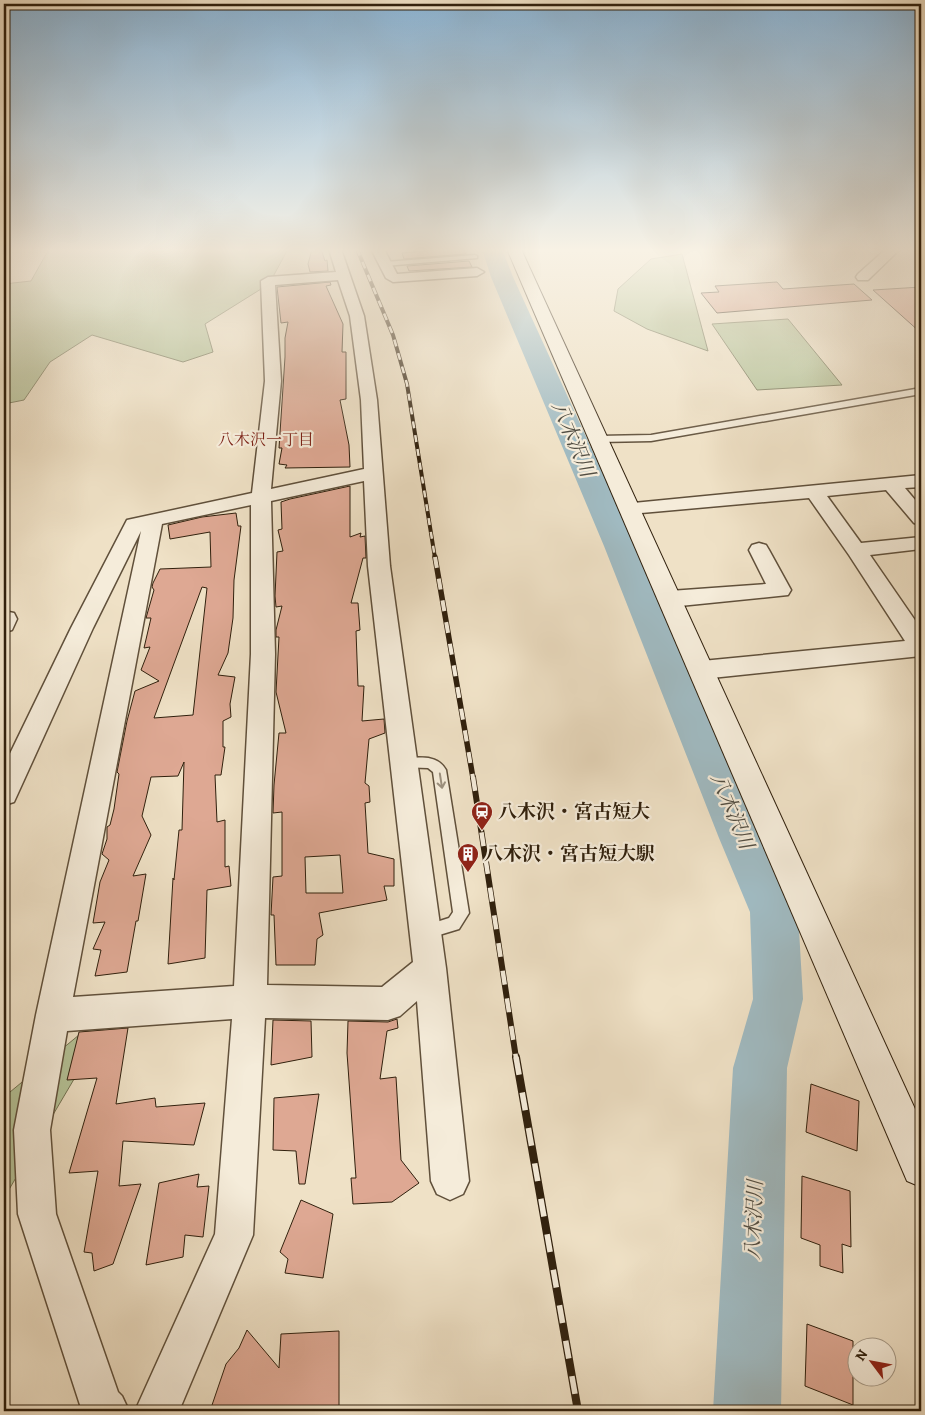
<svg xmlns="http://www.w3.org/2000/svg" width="925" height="1415" viewBox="0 0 925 1415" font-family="Alegreya,'Noto Serif JP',serif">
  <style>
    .green { fill: #b5c398; stroke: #727252 }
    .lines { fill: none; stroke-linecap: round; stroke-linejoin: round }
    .river { fill: #a0bac1; fill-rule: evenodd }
    .building { fill: #dea893; stroke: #30200d; fill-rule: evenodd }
    .lane-casing { stroke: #60503b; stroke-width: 3 }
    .street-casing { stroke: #60503b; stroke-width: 3 }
    .secondary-casing { stroke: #30200d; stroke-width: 2 }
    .lane { fill: #f5ecda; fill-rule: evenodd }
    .street { fill: #f5ecda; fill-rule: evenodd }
    .secondary { fill: #f5ecda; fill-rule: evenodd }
    .rail-far3-casing { stroke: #30200d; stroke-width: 4 }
    .rail-far2-casing { stroke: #30200d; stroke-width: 5.5 }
    .rail-far1-casing { stroke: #30200d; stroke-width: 6 }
    .rail-casing { stroke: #30200d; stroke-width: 8 }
    .rail-far3 { stroke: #f5ecda; stroke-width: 2.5; stroke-dasharray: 7; stroke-linecap: butt }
    .rail-far2 { stroke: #f5ecda; stroke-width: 4; stroke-dasharray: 11; stroke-linecap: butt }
    .rail-far1 { stroke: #f5ecda; stroke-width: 4.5; stroke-dasharray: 14; stroke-linecap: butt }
    .rail { stroke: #f5ecda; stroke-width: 5.5; stroke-dasharray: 18; stroke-linecap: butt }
    .oneway { stroke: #9c907e }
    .labels { text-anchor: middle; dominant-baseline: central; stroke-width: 4.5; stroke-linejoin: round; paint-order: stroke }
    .far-neighbourhood-label { font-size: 16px; fill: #7a1f14; stroke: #f5ecda }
    .poi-label { font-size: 19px; font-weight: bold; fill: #30200d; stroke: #f5ecda; text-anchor: start }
    .water-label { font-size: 20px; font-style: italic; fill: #524e43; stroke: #f5ecda }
  </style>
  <rect width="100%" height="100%" fill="#efe1c6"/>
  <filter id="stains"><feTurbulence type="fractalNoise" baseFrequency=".004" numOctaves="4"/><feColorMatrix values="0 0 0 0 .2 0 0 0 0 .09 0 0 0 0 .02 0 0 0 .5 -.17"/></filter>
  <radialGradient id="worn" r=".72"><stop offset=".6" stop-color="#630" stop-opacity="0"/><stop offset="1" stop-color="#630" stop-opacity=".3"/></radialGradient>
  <g class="green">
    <polygon points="49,249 288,249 269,284 205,324 213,352 183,362 92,335 50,362 24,400 4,404 4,284 31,281"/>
    <polygon points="682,254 708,351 647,329 614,311 618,289 651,259"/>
    <polygon points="788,319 842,385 757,390 712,324"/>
    <polygon points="120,1001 4,1198 4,1097"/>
  </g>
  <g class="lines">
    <polygon class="river" points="482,249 502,249 513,277 636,546 763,838 798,912 803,999 787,1068 781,1411 713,1411 733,1068 753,999 750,912 719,838 604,546 491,277"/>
  </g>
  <g class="building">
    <polygon points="312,249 321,249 325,261 327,260 328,271 310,272 308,264"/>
    <polygon points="447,249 463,249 466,254 404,259 402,253"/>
    <polygon points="469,261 472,267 409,271 407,266"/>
    <polygon points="330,282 331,285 326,286 343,324 342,352 346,352 346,399 340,400 349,445 350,467 285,468 287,465 279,464 282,448 279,448 285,357 285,338 288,322 281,323 277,287"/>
    <polygon points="777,282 783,289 854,284 872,300 717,313 701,293 719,292 715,286"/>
    <polygon points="921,287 921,333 873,290"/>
    <path d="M 350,486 L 350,537 L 361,533 L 360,537 L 365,536 L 366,558 L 363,558 L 351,603 L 358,603 L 360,630 L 356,631 L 358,686 L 364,686 L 362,721 L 384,719 L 385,733 L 369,739 L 365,783 L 369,786 L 370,802 L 365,803 L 368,853 L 394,859 L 394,886 L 384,886 L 387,900 L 319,913 L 323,935 L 317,939 L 315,965 L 276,965 L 274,915 L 271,915 L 273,877 L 282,876 L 282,812 L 273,813 L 274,785 L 279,733 L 286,733 L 276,692 L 279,637 L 276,637 L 276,630 L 282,606 L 276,607 L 275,596 L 277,552 L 283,551 L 278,530 L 282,529 L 281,502 L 290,499 ZM 340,855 L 343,893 L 306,893 L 305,857 Z"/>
    <path d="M 236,513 L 238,526 L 241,526 L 234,580 L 233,618 L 228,653 L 218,675 L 235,677 L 230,704 L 231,717 L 223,721 L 223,747 L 225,747 L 221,775 L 215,775 L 217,822 L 225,820 L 225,867 L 229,866 L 231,886 L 207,890 L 205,958 L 168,964 L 173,878 L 174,880 L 179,830 L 182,830 L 184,762 L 178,776 L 151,777 L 142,816 L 151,835 L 133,876 L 146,874 L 138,921 L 136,921 L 127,972 L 95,976 L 101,950 L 93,949 L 105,922 L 93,923 L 100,882 L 109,860 L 102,854 L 107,839 L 107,827 L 110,825 L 114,809 L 119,774 L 117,772 L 127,721 L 135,691 L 159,681 L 141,670 L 150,647 L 144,648 L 151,618 L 146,618 L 154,590 L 152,587 L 153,583 L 160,569 L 211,567 L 210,532 L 170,539 L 168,525 L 202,517 ZM 202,587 L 207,588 L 193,715 L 154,718 Z"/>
    <polygon points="397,1019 398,1028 387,1031 380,1079 396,1077 401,1160 419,1183 392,1202 353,1204 351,1178 356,1178 347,1053 348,1021 388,1022"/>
    <polygon points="273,1020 311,1021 312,1057 271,1065"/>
    <polygon points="128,1028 116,1104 155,1098 156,1107 205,1103 194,1145 123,1141 119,1186 141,1184 113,1264 94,1271 92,1253 84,1252 98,1171 69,1173 97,1078 67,1080 79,1032"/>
    <polygon points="811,1084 859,1101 857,1151 806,1132"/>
    <polygon points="319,1094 305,1184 299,1184 296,1151 273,1150 274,1098"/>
    <polygon points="199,1174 197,1187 209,1186 203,1237 185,1235 183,1257 146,1265 159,1183"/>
    <polygon points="802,1176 850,1191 851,1247 842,1244 843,1273 820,1266 820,1245 801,1238"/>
    <polygon points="301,1200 333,1214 323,1278 285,1273 288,1259 280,1252"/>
    <polygon points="807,1324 853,1341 853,1405 805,1386"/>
    <polygon points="247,1330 279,1368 281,1334 339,1331 339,1411 210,1411 226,1364 239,1348"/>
  </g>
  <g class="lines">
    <g class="lane-casing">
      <g id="lane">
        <polygon points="475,255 477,256 477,258 385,266 382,264 385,262"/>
        <polygon points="921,388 921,394 651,441 599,442 595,439 599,436 651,435"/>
        <path d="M 404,758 C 419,758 437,754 446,770 L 469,913 L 459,929 L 426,939 L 421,937 L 418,932 L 421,927 L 449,918 L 453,912 L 433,772 L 428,768 L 399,767 L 397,763 L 399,759 Z"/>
      </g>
    </g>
    <g class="street-casing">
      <g id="street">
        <path d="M 329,249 L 341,249 L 364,316 L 377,400 L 390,566 L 446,968 L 469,1181 L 463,1194 L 450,1200 L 437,1194 L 431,1181 L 417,1001 L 400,1016 L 388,1020 L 265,1018 L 253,1235 L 179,1411 L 135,1411 L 215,1234 L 232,1019 L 67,1031 L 50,1130 L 56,1214 L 118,1392 L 122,1396 L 129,1411 L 82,1411 L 18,1214 L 14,1130 L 36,1015 L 141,531 L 93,628 L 14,802 L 4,805 L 4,766 L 71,628 L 127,520 L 252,493 L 265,381 L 261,281 L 268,277 L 336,272 ZM 338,280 L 350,316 L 361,400 L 364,469 L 271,489 L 281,381 L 275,285 ZM 364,481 L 368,566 L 413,962 L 382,987 L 267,985 L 275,654 L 271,501 ZM 251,505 L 251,654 L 234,986 L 73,997 L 162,524 Z"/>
        <polygon points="371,249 384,249 397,274 477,268 484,272 477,276 393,282 386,278"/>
        <polygon points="886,249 900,249 868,280 858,280 856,277 858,274"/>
        <polygon points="921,475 921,487 905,488 921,507 921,525 914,523 886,490 827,496 861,543 921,537 921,549 870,555 921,629 921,656 702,679 694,676 690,670 694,664 702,661 905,641 849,555 809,498 630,514 623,512 620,508 623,504"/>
        <polygon points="759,543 766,545 769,550 791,590 788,595 670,607 662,604 659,599 662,594 670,591 766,584 749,550 752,545"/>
        <polygon points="4,611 14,613 17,619 12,630 4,632"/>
      </g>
    </g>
    <g class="secondary-casing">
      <polygon id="secondary" points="507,249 521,249 921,1122 921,1187 907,1181"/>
    </g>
    <use href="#lane" class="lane"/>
    <use href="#street" class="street"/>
    <use href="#secondary" class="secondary"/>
    <g class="rail-far3-casing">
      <polyline id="rail-far3" points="357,249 393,335 407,384 435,558"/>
    </g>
    <g class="rail-far2-casing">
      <polyline id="rail-far2" points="435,557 473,778"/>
    </g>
    <g class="rail-far1-casing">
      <polyline id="rail-far1" points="473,777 516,1058"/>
    </g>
    <g class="rail-casing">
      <polyline id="rail" points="516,1057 578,1411"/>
    </g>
    <use href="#rail-far3" class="rail-far3"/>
    <use href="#rail-far2" class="rail-far2"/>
    <use href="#rail-far1" class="rail-far1"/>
    <use href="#rail" class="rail"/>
  </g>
  <defs><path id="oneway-shaft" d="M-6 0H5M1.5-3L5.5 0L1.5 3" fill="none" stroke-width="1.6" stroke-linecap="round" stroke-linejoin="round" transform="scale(1.25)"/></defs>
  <use class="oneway" href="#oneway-shaft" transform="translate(441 781) rotate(81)"/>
  <linearGradient id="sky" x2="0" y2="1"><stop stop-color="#8bb6d8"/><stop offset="0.56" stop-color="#f8f2e5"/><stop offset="1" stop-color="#f8f2e5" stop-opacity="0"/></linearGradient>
  <rect width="925" height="447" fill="url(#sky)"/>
  <defs>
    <g id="station-pin" transform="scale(1.125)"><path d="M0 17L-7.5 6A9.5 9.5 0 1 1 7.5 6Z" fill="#8f2418" stroke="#f5ecda"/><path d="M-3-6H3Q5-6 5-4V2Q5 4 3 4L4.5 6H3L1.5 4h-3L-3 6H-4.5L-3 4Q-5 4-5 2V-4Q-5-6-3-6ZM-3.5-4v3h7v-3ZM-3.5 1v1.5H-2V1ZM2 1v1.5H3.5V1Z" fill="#fff"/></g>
    <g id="building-pin" transform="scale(1.125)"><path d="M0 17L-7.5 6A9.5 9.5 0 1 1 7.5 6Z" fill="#8f2418" stroke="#f5ecda"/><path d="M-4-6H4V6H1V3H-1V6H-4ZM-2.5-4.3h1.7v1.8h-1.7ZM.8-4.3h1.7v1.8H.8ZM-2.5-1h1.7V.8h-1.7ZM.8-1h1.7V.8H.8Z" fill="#fff"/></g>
  </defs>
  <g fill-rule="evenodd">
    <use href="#station-pin" x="482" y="812"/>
    <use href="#building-pin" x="468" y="854"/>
  </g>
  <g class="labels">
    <g class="far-neighbourhood-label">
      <text x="266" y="440">八木沢一丁目</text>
    </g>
    <g class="poi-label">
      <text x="498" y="812">八木沢・宮古短大</text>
      <text x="484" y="854">八木沢・宮古短大駅</text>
    </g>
    <g class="water-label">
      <text transform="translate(573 439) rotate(67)">八木沢川</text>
      <text transform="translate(732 811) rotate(67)">八木沢川</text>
      <text transform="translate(754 1220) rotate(-88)">八木沢川</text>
    </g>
  </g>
  <rect width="925" height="1415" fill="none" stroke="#efe1c6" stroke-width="20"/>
  <rect x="5" y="5" width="915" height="1405" fill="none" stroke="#30200d" stroke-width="2.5"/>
  <rect x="10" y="10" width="905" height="1395" fill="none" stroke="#30200d"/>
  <g transform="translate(872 1362) rotate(302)"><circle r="24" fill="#f5ecda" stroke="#a69a88"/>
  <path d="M0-4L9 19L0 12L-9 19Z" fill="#8f2418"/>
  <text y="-8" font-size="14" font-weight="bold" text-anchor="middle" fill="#30200d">N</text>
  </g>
  <rect width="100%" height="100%" filter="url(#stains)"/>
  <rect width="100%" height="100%" fill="url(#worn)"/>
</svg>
